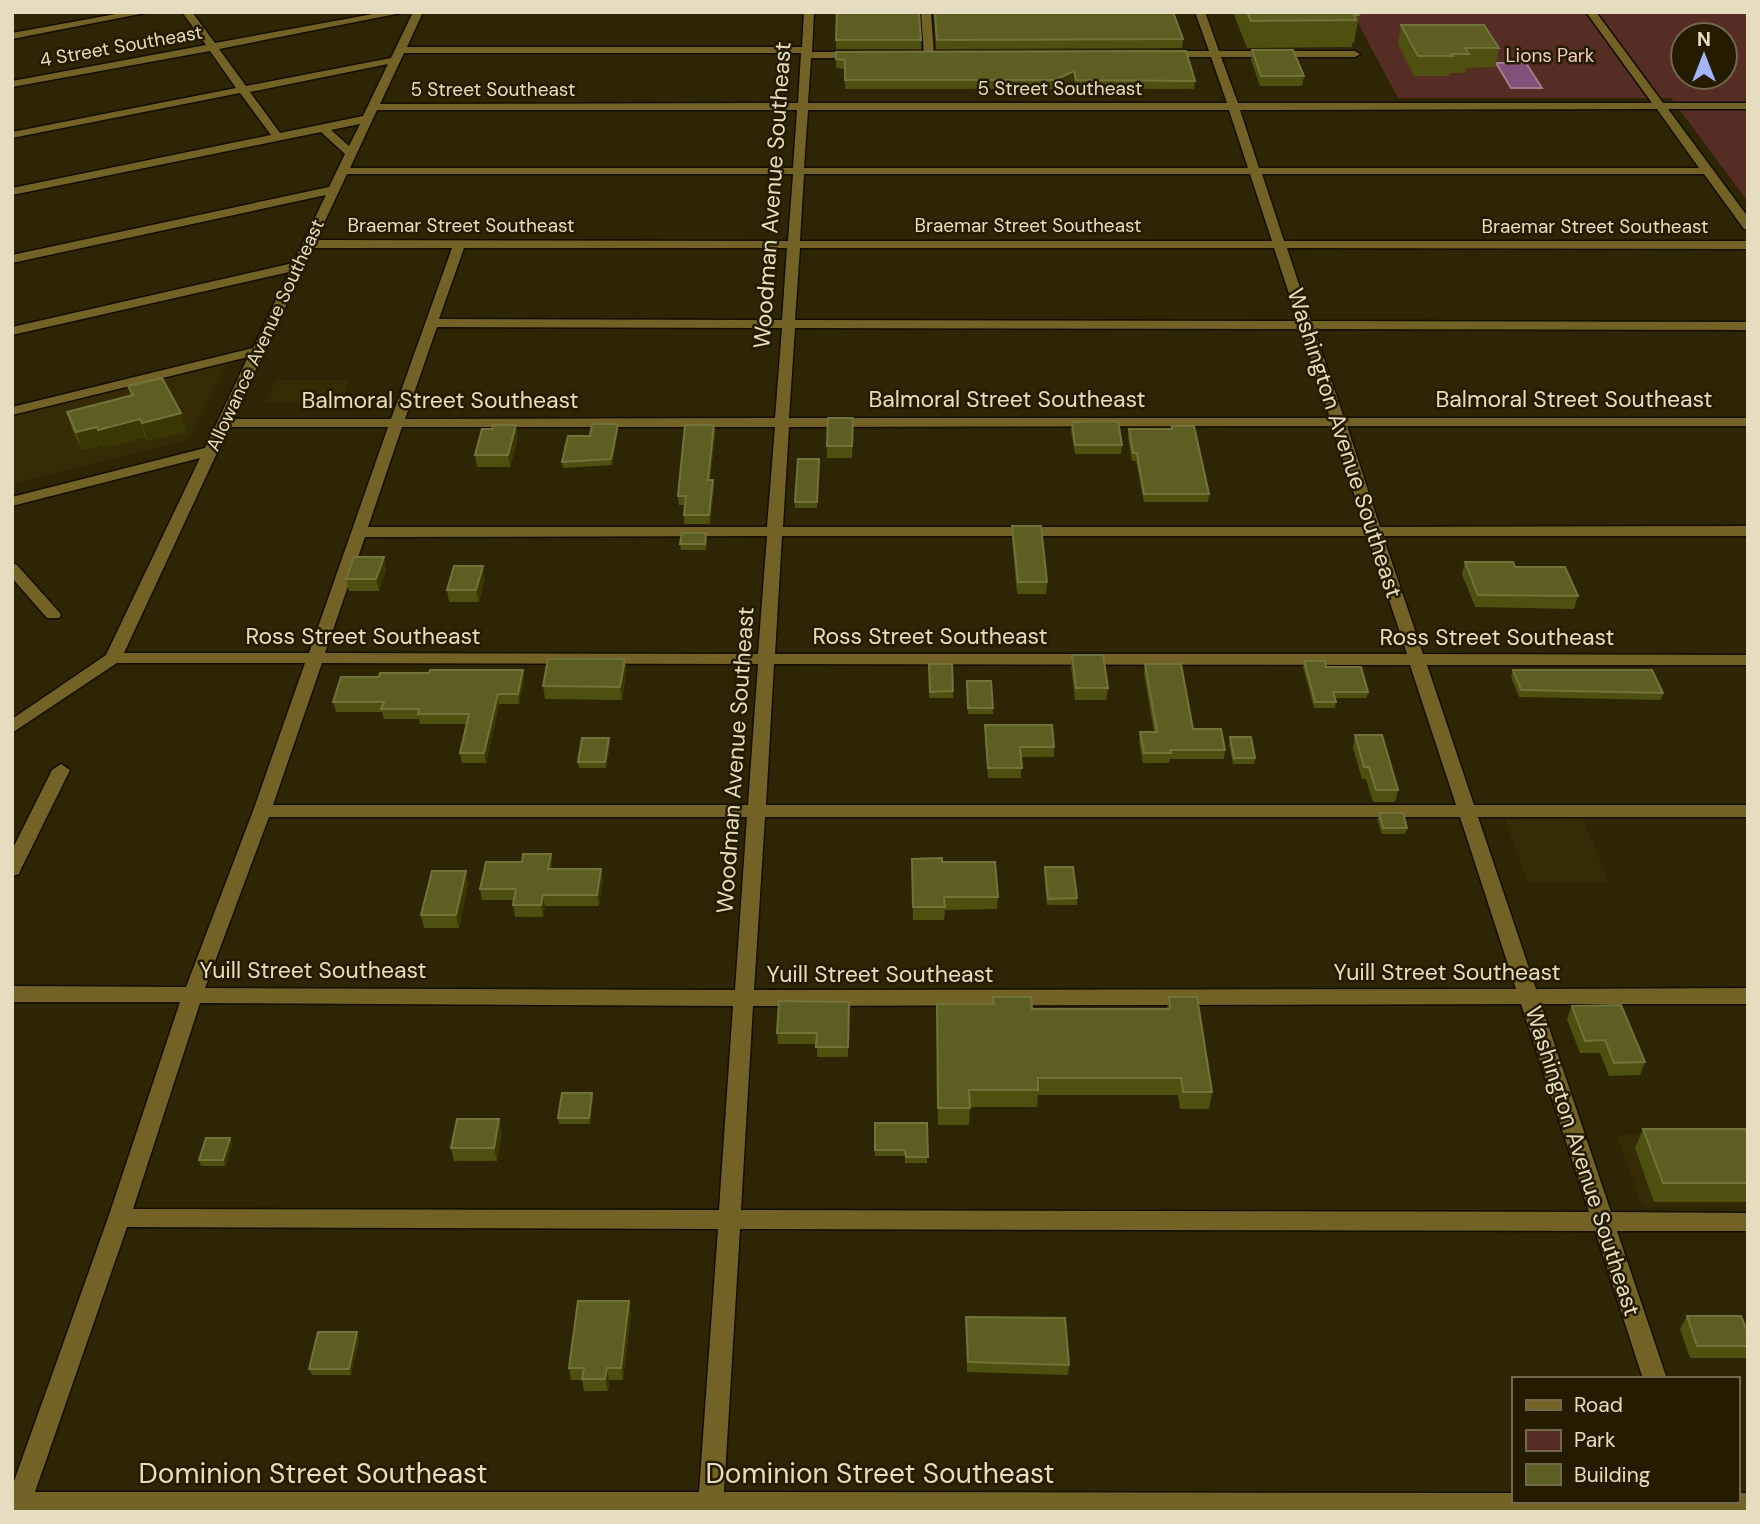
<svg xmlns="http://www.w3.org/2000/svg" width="1760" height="1524" viewBox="0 0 1760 1524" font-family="'DM Sans',sans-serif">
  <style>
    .built { fill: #352b04 }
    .green { fill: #552d25; fill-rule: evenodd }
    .water { fill: #825079; stroke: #a07a8e; stroke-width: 2 }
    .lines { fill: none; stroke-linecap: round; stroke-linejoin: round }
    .minor-casing { stroke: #130e00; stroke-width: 3 }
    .minor { fill: #736226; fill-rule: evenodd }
    .wall { fill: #4d500f }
    .shaded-wall { fill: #393803 }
    .building { fill: #5d5f22; stroke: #72733b; stroke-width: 2 }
    .labels { text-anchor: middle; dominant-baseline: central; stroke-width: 5; stroke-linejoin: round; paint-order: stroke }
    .far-street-label { font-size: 19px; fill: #e6ddc0; stroke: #241b00 }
    .far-park-label { font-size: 19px; fill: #f2cac1; stroke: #241b00 }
    .street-label { font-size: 23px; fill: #e6ddc0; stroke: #241b00 }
    .near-street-label { font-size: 28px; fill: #e6ddc0; stroke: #241b00 }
  </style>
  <rect width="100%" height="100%" fill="#2e2505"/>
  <g class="built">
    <polygon points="228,363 190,439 12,484 12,416"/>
    <polygon points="275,380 350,380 341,403 265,402"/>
    <polygon points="1583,818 1609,882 1527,882 1505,819"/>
    <polygon points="1617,1135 1748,1135 1748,1207 1642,1207"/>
  </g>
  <path class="green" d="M 1352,12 L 1748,12 L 1748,202 L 1671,98 L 1398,98 ZM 1683,35 L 1725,35 L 1725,77 L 1683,77 Z"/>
  <polygon class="water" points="1496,63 1526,63 1542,88 1511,88"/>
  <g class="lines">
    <g class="minor-casing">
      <g id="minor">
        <polygon points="127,12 150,12 12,39 12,33"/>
        <path d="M 182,12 L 192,12 L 215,43 L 384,12 L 406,12 L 219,49 L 246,86 L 391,58 L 413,12 L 423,12 L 407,47 L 802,47 L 804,12 L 814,12 L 812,52 L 858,52 L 863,55 L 858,58 L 811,58 L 808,103 L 1227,103 L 1211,57 L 1163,57 L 1158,54 L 1163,51 L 1209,51 L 1195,12 L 1205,12 L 1219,51 L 1355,51 L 1360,54 L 1355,57 L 1221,57 L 1238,103 L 1652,103 L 1586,12 L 1596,12 L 1663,103 L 1748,103 L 1748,109 L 1668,109 L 1748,217 L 1748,230 L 1744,229 L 1704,174 L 1262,174 L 1284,241 L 1748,241 L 1748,249 L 1287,248 L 1311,321 L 1748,322 L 1748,330 L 1314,329 L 1344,418 L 1748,418 L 1748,426 L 1347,426 L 1380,527 L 1748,526 L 1748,536 L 1383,536 L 1423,654 L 1748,655 L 1748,665 L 1427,665 L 1474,805 L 1748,805 L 1748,817 L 1478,817 L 1536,989 L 1748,988 L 1748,1004 L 1541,1004 L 1611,1212 L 1748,1213 L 1748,1231 L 1617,1231 L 1667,1379 L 1643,1379 L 1595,1231 L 740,1229 L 724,1492 L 1513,1493 L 1513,1501 L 1737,1501 L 1737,1493 L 1748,1493 L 1748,1512 L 12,1512 L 12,1487 L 108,1218 L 180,1002 L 12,1002 L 12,986 L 186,987 L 253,811 L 305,663 L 117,663 L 12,733 L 12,719 L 106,655 L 200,458 L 12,506 L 12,497 L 205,448 L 248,357 L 12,415 L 12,407 L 253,348 L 289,272 L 12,335 L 12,327 L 293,263 L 326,195 L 12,263 L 12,255 L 329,187 L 345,154 L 321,132 L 12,195 L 12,188 L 271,135 L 240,93 L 12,138 L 12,132 L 236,88 L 210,51 L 12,87 L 12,81 L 206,45 ZM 404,53 L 801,53 L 798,103 L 380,104 ZM 388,64 L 363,116 L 280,133 L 250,92 ZM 1657,109 L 1699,168 L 1259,168 L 1240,110 ZM 377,110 L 797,110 L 793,168 L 350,168 ZM 808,110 L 1229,110 L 1248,168 L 804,168 ZM 360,124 L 349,146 L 331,130 ZM 347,174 L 793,174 L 788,241 L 316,240 ZM 804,174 L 1250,174 L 1272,241 L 800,241 ZM 313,248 L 452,248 L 391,419 L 233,419 ZM 464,248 L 787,248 L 782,320 L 439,319 ZM 800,248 L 1274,248 L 1298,321 L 795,320 ZM 437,327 L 782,328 L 775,418 L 405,419 ZM 795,328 L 1301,329 L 1330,418 L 789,418 ZM 1332,426 L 1365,527 L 783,527 L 789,427 ZM 229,427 L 388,427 L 309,653 L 124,653 ZM 402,427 L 775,427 L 767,527 L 368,527 ZM 767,536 L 758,654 L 325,653 L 365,537 ZM 782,536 L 1368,536 L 1407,654 L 775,654 ZM 322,663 L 758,664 L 748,805 L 273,805 ZM 774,664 L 1410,665 L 1456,805 L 766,805 ZM 269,817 L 747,817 L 735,990 L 205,988 ZM 765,817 L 1460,817 L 1516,989 L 754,990 ZM 200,1003 L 733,1006 L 719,1210 L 133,1209 ZM 1521,1004 L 1589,1212 L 741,1210 L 753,1006 ZM 127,1227 L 718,1229 L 699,1492 L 35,1492 Z"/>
        <polygon points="921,12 931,12 934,55 929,58 924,55"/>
        <polygon points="12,563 17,565 59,612 61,615 59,618 47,618 12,578"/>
        <polygon points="61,764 70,770 21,869 19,874 12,876 12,850 52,770"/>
      </g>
    </g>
    <use href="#minor" class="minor"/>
  </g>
  <g class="wall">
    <polygon points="934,12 1173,12 1183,39 1182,48 936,49"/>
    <polygon points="1233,12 1357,12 1359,15 1354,43 1352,43 1352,47 1247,48"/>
    <polygon points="1401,25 1499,48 1495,67 1466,68 1465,73 1450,73 1449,76 1414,76 1398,44"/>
    <rect x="836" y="40" width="85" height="9"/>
    <polygon points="1252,50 1304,76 1302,86 1260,86 1251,60"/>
    <polygon points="836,52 1195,81 1194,89 1076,89 1074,80 1054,89 845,89 845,69 836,68"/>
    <polygon points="128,386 186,431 147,441 145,437 103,448 102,445 82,450 72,429 67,412 131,396"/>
    <polygon points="853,418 852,458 827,458 827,446"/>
    <polygon points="1072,422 1122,445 1121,454 1075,454 1071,431"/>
    <polygon points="618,424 618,430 612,465 563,468 562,462"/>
    <polygon points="1172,426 1209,494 1208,502 1144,502 1136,461 1132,461 1128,438 1129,429 1171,429"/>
    <polygon points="715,434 710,480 713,480 714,489 710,524 684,524 684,515 685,505 679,505 678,496"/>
    <polygon points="518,437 510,467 477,467 475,455"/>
    <polygon points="819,459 817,508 795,508 795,502"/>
    <polygon points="1012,526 1047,582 1046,594 1017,594 1012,539"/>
    <polygon points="707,539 706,550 681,550 680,544"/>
    <polygon points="1465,562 1515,567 1578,596 1574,609 1475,607 1462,574"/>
    <polygon points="386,569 379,591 349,591 346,579"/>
    <polygon points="485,578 479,602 449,602 447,590"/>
    <polygon points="1072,655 1108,688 1106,700 1075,700 1071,667"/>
    <polygon points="625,659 626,672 622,700 545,699 543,686"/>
    <polygon points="1304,661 1326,667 1368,692 1367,698 1335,698 1336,702 1335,708 1314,708 1303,667"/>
    <polygon points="929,664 953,691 953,698 929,698"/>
    <polygon points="1145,664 1193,729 1225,750 1224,759 1170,759 1169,763 1143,763 1139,741 1140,732 1154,732 1144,674"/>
    <polygon points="523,670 524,680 519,704 499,704 486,763 462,763 460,753 467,724 420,724 419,719 384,719 382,712 336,712 333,702 379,677 429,673"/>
    <polygon points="1513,670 1663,693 1661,700 1519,697 1511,677"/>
    <polygon points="967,681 993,708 993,714 968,714"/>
    <polygon points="985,725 1054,747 1054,757 1021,757 1021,778 988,778 985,735"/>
    <polygon points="1355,735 1398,790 1395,802 1373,802 1366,779 1362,779 1353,748"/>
    <polygon points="1230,737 1255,758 1254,764 1233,764 1229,744"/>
    <polygon points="610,744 606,768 579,768 578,762"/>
    <polygon points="1379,813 1407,828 1405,834 1382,834 1377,820"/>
    <polygon points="551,854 552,865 552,869 601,869 603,880 599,906 545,906 543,917 515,917 513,905 514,900 482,900 480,889 522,862"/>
    <polygon points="912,859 942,862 998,897 997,909 945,910 944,920 913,920"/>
    <polygon points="1045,867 1077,898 1077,905 1047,905 1044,873"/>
    <polygon points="468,884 459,928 424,928 421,915"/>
    <polygon points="993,997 1032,1009 1167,1009 1169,997 1212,1092 1209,1109 1180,1109 1178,1095 1038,1095 1037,1107 970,1107 969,1125 938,1125 937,1004 993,1004"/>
    <polygon points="849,1002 848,1057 817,1057 817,1044 778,1044 777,1033"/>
    <polygon points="1572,1006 1645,1062 1640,1075 1609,1076 1600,1053 1580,1053 1567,1019"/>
    <polygon points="592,1093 593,1100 590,1124 559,1124 558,1118"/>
    <polygon points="875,1123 927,1123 927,1163 905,1163 905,1156 875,1156"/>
    <polygon points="1643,1129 1748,1135 1748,1202 1654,1202 1635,1148"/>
    <polygon points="502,1132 497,1161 454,1161 451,1148"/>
    <polygon points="230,1138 232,1144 225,1166 201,1166 199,1160"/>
    <polygon points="631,1313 623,1380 609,1380 608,1391 584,1391 582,1380 571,1380 569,1368"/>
    <polygon points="1687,1316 1748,1333 1748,1354 1746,1358 1690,1358 1680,1329"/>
    <polygon points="966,1317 1069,1365 1068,1375 967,1372"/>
    <polygon points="359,1339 351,1375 312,1375 309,1369"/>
  </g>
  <g class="shaded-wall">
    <polygon points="1074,71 1074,80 1054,89 1055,80"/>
    <polygon points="181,413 186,431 147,441 142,423"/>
    <polygon points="140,419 145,437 103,448 98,430"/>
    <polygon points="618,424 618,430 612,465 611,459"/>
    <polygon points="516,425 518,437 510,467 508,455"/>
    <polygon points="714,425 715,434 709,489 708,480"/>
    <polygon points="97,427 102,445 82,450 76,432"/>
    <polygon points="713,480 714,489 710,524 709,515"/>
    <polygon points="384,557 386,569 379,591 376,579"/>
    <polygon points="483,566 485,578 479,602 476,590"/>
    <polygon points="625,659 626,672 622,700 620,687"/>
    <polygon points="523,670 524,680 519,704 518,694"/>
    <polygon points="498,694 499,704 486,763 484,753"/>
    <polygon points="609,738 610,744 606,768 605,762"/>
    <polygon points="551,854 552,865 550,880 548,869"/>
    <polygon points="601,869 603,880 599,906 597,895"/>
    <polygon points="466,871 468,884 459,928 456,915"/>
    <polygon points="543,895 545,906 543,917 541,905"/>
    <polygon points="592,1093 593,1100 590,1124 589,1118"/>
    <polygon points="499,1119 502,1132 497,1161 494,1148"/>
    <polygon points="230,1138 232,1144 225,1166 223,1160"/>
    <polygon points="629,1301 631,1313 623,1380 621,1368"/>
    <polygon points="357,1332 359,1339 351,1375 349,1369"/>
    <polygon points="607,1368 609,1380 608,1391 605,1379"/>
  </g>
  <g class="building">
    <polygon points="837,12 919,12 921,40 836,40"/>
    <polygon points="935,12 1173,12 1183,39 937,40"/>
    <polygon points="1247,12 1357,12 1359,15 1354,15 1356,20 1251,21"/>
    <polygon points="1401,25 1484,25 1499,48 1465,48 1469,54 1451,54 1453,56 1418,56"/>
    <polygon points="1252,50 1293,50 1304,76 1261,76"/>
    <polygon points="1186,51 1195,81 1076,80 1074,71 1055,80 845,80 845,60 836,59 836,52"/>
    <polygon points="162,378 181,413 142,423 140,419 98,430 97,427 76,432 67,412 133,395 128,386"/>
    <polygon points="828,418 853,418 852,446 827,446"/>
    <polygon points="1118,421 1122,445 1075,445 1072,422"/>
    <polygon points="592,424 618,424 611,459 562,462 568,436 590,436"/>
    <polygon points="493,425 516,425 508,455 475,455 482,429 492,429"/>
    <polygon points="685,425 714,425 708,480 713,480 709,515 684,515 686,496 678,496"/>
    <polygon points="1172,426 1194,426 1209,494 1144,494 1137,453 1133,453 1129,429 1172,429"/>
    <polygon points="798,459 819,459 817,502 795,502"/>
    <polygon points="1012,526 1041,526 1047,582 1018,582"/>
    <polygon points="682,533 706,533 705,544 680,544"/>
    <polygon points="354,557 384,557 376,579 346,579"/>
    <polygon points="1465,562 1513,562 1515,567 1565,567 1578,596 1478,595"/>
    <polygon points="454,566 483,566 476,590 447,590"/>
    <polygon points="1072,655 1103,655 1108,688 1076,688"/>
    <polygon points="548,659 625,659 620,687 543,686"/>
    <polygon points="1304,661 1325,661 1326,667 1361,667 1368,692 1333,692 1336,702 1315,702"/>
    <polygon points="929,664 952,664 953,691 930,692"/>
    <polygon points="1145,664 1181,664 1193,729 1221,729 1225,750 1170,750 1171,753 1144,753 1140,732 1157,732"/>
    <polygon points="430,670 523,670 518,694 498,694 484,753 460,753 469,714 418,714 419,709 381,709 384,702 333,702 341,677 379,677 380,673 429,673"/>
    <polygon points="1513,670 1652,670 1663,693 1521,690"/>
    <polygon points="967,681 991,681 993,708 968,708"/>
    <polygon points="985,725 1052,725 1054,747 1020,747 1022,768 988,768"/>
    <polygon points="1355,735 1382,735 1398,790 1376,790 1369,767 1364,767"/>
    <polygon points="1230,737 1251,737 1255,758 1234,758"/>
    <polygon points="582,738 609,738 605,762 578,762"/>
    <polygon points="1379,813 1403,813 1407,828 1383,828"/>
    <polygon points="523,854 551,854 548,869 601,869 597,895 543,895 541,905 513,905 516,889 480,889 486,862 522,862"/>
    <polygon points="942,858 942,862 995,862 998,897 944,897 945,907 913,907 912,859"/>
    <polygon points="1045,867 1073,867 1077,898 1048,899"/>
    <polygon points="432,871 466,871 456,915 421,915"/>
    <polygon points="993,997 1031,997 1032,1009 1170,1009 1169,997 1197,997 1212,1092 1183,1092 1181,1078 1038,1078 1038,1090 969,1090 970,1108 938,1108 937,1004 994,1004"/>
    <polygon points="779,1001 849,1002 848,1047 816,1047 817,1033 777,1033"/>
    <polygon points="1621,1005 1645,1062 1614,1063 1605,1040 1585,1041 1572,1006"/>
    <polygon points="562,1093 592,1093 589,1118 558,1118"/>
    <polygon points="457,1119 499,1119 494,1148 451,1148"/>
    <polygon points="875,1123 927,1123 928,1157 906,1157 905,1150 875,1150"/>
    <polygon points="1643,1129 1745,1129 1748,1135 1748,1183 1663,1183"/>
    <polygon points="206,1138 230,1138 223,1160 199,1160"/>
    <polygon points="578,1301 629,1301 621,1368 607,1368 605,1379 582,1379 584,1368 569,1368"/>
    <polygon points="1687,1316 1741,1316 1748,1333 1748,1346 1697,1346"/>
    <polygon points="966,1317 1065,1318 1069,1365 968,1362"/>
    <polygon points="318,1332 357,1332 349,1369 309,1369"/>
  </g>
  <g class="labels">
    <g class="far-street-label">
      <text transform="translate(121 46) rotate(-10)">4 Street Southeast</text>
      <text x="1060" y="88">5 Street Southeast</text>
      <text x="493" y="89">5 Street Southeast</text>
      <text x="461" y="225">Braemar Street Southeast</text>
      <text x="1028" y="225">Braemar Street Southeast</text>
      <text x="1595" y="226">Braemar Street Southeast</text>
      <text transform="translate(265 335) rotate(-65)">Allowance Avenue Southeast</text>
    </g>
    <g class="far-park-label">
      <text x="1550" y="55">Lions Park</text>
    </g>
    <g class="street-label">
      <text transform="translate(772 195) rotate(-86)">Woodman Avenue Southeast</text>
      <text x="1007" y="399">Balmoral Street Southeast</text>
      <text x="1574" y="399">Balmoral Street Southeast</text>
      <text x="440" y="400">Balmoral Street Southeast</text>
      <text transform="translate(1345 443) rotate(72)">Washington Avenue Southeast</text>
      <text x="363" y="636">Ross Street Southeast</text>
      <text x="930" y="636">Ross Street Southeast</text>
      <text x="1497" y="637">Ross Street Southeast</text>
      <text transform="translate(735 760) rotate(-86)">Woodman Avenue Southeast</text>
      <text x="313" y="970">Yuill Street Southeast</text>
      <text x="1447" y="972">Yuill Street Southeast</text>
      <text x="880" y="974">Yuill Street Southeast</text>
      <text transform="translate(1583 1161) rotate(72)">Washington Avenue Southeast</text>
    </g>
    <g class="near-street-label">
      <text x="313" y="1473">Dominion Street Southeast</text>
      <text x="880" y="1473">Dominion Street Southeast</text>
    </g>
  </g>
  <rect width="1760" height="1524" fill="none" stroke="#e6ddc0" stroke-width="28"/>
  <rect x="1512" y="1377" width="228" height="126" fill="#241b00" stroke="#72694d" stroke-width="2"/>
  <rect x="1526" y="1400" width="35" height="10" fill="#736226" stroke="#72694d" stroke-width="2"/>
  <text x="1574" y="1412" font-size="21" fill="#e6ddc0">Road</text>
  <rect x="1526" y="1430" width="35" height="21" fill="#552d25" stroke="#72694d" stroke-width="2"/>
  <text x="1574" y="1447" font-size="21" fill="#e6ddc0">Park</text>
  <rect x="1526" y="1464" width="35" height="21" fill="#5d5f22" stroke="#72694d" stroke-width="2"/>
  <text x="1574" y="1482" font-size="21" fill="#e6ddc0">Building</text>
  <g transform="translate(1704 56)"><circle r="33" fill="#241b00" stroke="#72694d" stroke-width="2"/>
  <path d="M0-5L12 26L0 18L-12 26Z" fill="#a1b3fd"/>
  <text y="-10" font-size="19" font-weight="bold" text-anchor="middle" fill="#e6ddc0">N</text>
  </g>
</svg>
